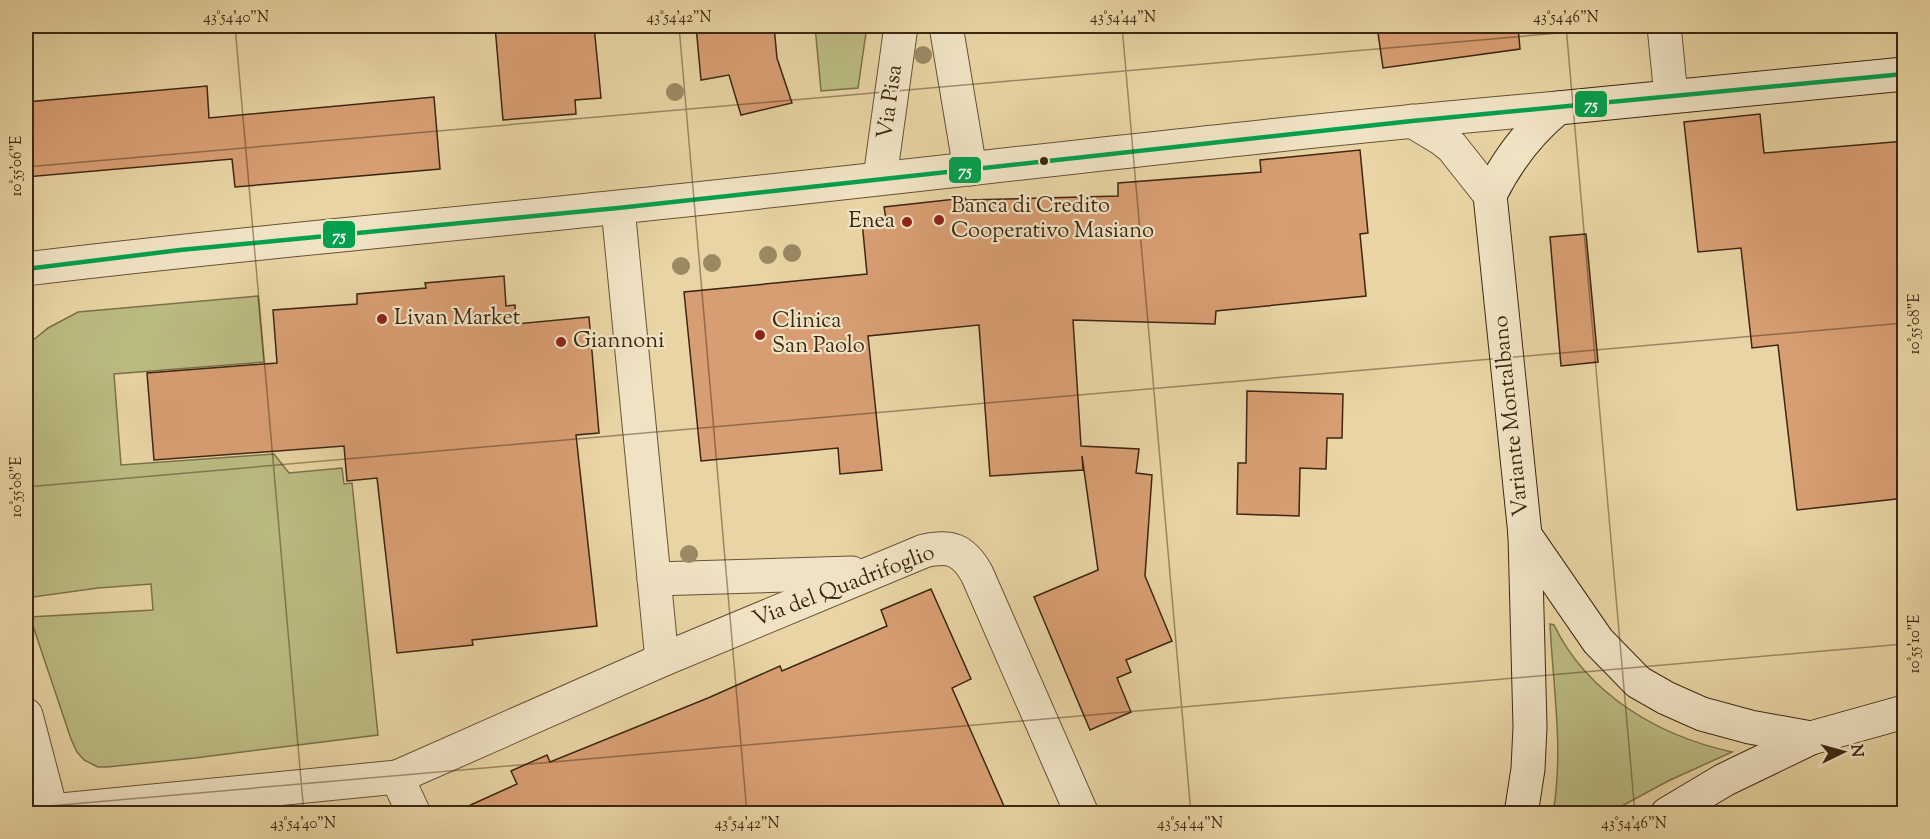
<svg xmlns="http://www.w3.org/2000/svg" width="1930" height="839" viewBox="0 0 1930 839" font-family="'Sorts Mill Goudy',serif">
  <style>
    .green { fill: #bbbb82; stroke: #7c714a; stroke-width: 1.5 }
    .building { fill: #d89e73; stroke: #3d2711; stroke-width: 1.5 }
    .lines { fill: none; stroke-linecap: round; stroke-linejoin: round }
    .minor-casing { stroke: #685236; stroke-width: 35 }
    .secondary-casing { stroke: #3d2711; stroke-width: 35 }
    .minor { stroke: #f0e3c4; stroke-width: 33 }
    .secondary { stroke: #f0e3c4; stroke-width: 33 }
    .bus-1-casing { stroke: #f0e3c4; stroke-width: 9 }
    .bus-1 { stroke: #03a04e; stroke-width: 4.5 }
    .tree { fill: #9b8963 }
    .ticks { fill: none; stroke: #3d2711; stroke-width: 1.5; stroke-opacity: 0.45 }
    .bus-dot { fill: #3d2711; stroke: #f0e3c4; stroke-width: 2 }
    .poi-dot { fill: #8f2418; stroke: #f0e3c4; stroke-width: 2 }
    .labels { text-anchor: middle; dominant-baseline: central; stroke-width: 4.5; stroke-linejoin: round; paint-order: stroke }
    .street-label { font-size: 22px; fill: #3d2711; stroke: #f0e3c4 }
    .poi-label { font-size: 22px; fill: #3d2711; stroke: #f0e3c4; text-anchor: start }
    .line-badge { stroke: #f0e3c4; stroke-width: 2 }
    .badge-label { font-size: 16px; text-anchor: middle; font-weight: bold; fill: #fff }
    .neatline { fill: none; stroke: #3d2711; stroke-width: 2 }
    .ticks-label { font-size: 15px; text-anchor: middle; fill: #3d2711 }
  </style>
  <rect width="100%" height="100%" fill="#e8d4a4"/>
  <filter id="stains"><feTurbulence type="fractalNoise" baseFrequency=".00333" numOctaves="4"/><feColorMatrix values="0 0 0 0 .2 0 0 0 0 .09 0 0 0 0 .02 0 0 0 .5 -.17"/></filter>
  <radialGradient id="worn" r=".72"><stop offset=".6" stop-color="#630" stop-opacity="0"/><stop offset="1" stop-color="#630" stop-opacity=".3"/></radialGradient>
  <g class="green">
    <polygon points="815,26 867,26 858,88 821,91"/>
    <polygon points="258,296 264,362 114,374 121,465 274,454 289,473 342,468 344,484 352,483 378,735 195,758 107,767 98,767 84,760 77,752 71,739 30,617 153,610 151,584 98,588 26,598 26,346 48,328 78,312"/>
    <path d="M 1550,624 L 1554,625 C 1588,695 1659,736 1732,752 L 1668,781 L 1609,813 L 1553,813 C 1564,750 1553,688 1550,624 Z"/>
  </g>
  <g class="building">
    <polygon points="495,26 594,26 601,98 575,100 576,114 503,120"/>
    <polygon points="696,26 774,26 777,58 792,103 741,115 729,75 701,80"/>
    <polygon points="1377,26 1518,26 1520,49 1383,68"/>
    <polygon points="207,86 209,118 434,97 440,169 235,187 232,159 26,177 26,102"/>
    <polygon points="1760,114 1764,153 1905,141 1905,498 1797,510 1778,345 1752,348 1741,248 1698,252 1684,122"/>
    <polygon points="1360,150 1368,233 1360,234 1366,296 1216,311 1215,324 1073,320 1081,446 1139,449 1136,473 1152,475 1145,576 1172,641 1126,660 1131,672 1117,678 1131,712 1090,730 1034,597 1098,570 1082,456 1083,470 990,476 979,325 868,336 882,470 840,474 838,448 701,461 684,292 867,274 862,221 886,219 884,207 965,198 966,200 1118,196 1118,183 1261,172 1260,160"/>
    <polygon points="1586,234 1598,362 1561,366 1550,237"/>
    <polygon points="504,276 506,306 515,305 516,324 589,317 599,433 576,435 597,626 472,640 473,645 397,653 377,478 347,481 344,446 154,460 147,373 277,363 273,310 357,304 357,294 426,288 425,283"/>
    <polygon points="1247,391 1343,394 1342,438 1327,438 1326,469 1300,468 1299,516 1237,514 1238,463 1246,463"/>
    <polygon points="931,589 971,679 952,688 1007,813 453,813 517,784 511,771 547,755 550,762 708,698 780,666 782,671 887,626 881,610"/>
  </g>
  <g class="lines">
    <g class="minor-casing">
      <g id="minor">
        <polyline points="946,26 970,169"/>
        <polyline points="1664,26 1671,96"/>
        <polyline points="1412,121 1442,139 1452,147 1490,195"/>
        <polyline points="880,178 901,26"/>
        <polyline points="618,208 662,660"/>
        <path d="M 26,269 C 223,245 421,228 618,207 C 932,175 1244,135 1558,108"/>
        <polyline points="654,579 852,573"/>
        <polyline points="26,715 52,814"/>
        <polyline points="51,811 397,777"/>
        <path d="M 414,814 L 397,777 L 662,660 L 924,551 C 950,545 963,549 977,574 L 1082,814"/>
      </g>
    </g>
    <g class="secondary-casing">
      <g id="secondary">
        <polyline points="1525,535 1598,641 1638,682 1666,698 1702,714 1750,727 1811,738 1904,712"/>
        <path d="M 1521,814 L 1528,769 L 1530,727 L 1525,535 L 1490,195 C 1507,161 1528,132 1558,108 L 1904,74"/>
        <polyline points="1667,814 1724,780 1811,738"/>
      </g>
    </g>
    <use href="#minor" class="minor"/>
    <use href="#secondary" class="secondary"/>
    <g class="bus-1-casing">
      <polyline id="bus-1" points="26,269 180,250 618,208 1412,121 1904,74"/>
    </g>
    <use href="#bus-1" class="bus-1"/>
  </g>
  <g class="tree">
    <circle cx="923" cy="55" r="9"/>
    <circle cx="675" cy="92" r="9"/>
    <circle cx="792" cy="253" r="9"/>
    <circle cx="768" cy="255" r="9"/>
    <circle cx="712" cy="263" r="9"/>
    <circle cx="681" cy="266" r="9"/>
    <circle cx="689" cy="554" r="9"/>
  </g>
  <path class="ticks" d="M 235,26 L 304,814M 679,26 L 747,814M 1122,26 L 1191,814M 1566,26 L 1635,814M 26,167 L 1639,26M 26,487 L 1904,323M 26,808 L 1904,644"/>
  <circle class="bus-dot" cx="1044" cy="161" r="5"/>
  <g class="poi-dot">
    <circle cx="939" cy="220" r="6"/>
    <circle cx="907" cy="222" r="6"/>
    <circle cx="382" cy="319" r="6"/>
    <circle cx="760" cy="335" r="6"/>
    <circle cx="561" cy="342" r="6"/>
  </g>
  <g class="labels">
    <g class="street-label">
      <text transform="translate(891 102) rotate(-82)">Via Pisa</text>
      <text transform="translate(1512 416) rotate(-96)">Variante Montalbano</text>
      <text transform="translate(844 587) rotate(-21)">Via del Quadrifoglio</text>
    </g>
    <g class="poi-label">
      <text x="951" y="207">Banca di Credito<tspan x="951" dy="25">Cooperativo Masiano</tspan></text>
      <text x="895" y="222" text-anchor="end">Enea</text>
      <text x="394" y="319">Livan Market</text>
      <text x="772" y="322">Clinica<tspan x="772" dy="25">San Paolo</tspan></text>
      <text x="573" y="342">Giannoni</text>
    </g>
  </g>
  <g class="line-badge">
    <rect x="1574" y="90" width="34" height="28" rx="6" fill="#03a04e"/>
    <rect x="948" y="156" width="34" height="28" rx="6" fill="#03a04e"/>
    <rect x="322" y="220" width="34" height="29" rx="6" fill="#03a04e"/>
  </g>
  <g class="badge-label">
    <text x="1591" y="110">75</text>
    <text x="965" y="176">75</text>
    <text x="339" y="241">75</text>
  </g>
  <rect width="1930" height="839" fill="none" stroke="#e8d4a4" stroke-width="66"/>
  <g transform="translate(1843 752) rotate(85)" stroke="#f0e3c4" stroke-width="4.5" paint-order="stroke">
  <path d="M0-4.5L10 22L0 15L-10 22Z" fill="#3d2711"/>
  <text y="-9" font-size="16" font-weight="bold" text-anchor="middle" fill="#3d2711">N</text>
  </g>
  <rect x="33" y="33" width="1864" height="773" class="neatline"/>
  <g class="ticks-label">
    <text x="236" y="22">43°54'40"N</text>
    <text x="679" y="22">43°54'42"N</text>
    <text x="1123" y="22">43°54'44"N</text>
    <text x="1566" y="22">43°54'46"N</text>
    <text transform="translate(16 166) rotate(-90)" y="5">10°55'06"E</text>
    <text transform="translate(1914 324) rotate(-90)" y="5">10°55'08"E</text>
    <text transform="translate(16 487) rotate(-90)" y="5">10°55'08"E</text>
    <text transform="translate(1914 644) rotate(-90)" y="5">10°55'10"E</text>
    <text x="303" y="828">43°54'40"N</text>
    <text x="747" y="828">43°54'42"N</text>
    <text x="1190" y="828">43°54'44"N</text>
    <text x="1634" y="828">43°54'46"N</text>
  </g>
  <rect width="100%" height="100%" filter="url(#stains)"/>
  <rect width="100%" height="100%" fill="url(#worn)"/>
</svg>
